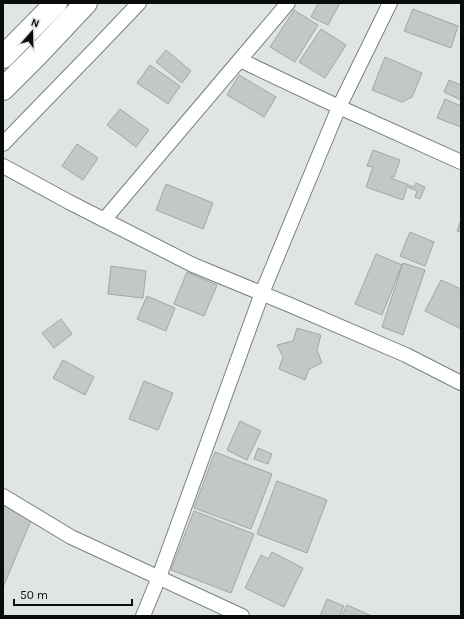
<svg xmlns="http://www.w3.org/2000/svg" width="464" height="619" viewBox="0 0 464 619" font-family="Karla,sans-serif">
  <style>
    .building { fill: #c2c8c7; stroke: #a1a7a6 }
    .lines { fill: none; stroke-linecap: round; stroke-linejoin: round }
    .minor-casing { stroke: #7b807f; stroke-width: 16 }
    .primary-casing { stroke: #7b807f; stroke-width: 24 }
    .minor { stroke: #fff; stroke-width: 14 }
    .primary { stroke: #fff; stroke-width: 22 }
  </style>
  <rect width="100%" height="100%" fill="#dfe5e4"/>
  <g class="building">
    <polygon points="318,3 340,3 328,25 311,17"/>
    <polygon points="413,9 458,26 451,48 404,31"/>
    <polygon points="294,10 318,25 295,62 270,47"/>
    <polygon points="321,29 346,45 325,78 299,62"/>
    <polygon points="166,50 191,71 182,83 156,62"/>
    <polygon points="385,57 422,73 412,97 402,102 372,90"/>
    <polygon points="150,65 180,86 168,104 137,83"/>
    <polygon points="239,75 276,97 264,117 227,95"/>
    <polygon points="449,80 461,85 461,100 444,92"/>
    <polygon points="445,99 461,106 461,127 437,118"/>
    <polygon points="120,109 149,130 136,147 107,125"/>
    <polygon points="77,144 98,158 83,180 62,166"/>
    <polygon points="373,150 400,160 394,177 392,176 391,178 414,187 416,183 425,187 420,199 415,197 417,191 407,187 403,200 366,187 373,167 367,166"/>
    <polygon points="166,184 213,203 203,229 156,210"/>
    <polygon points="461,220 461,232 457,231"/>
    <polygon points="410,232 434,242 425,266 400,256"/>
    <polygon points="376,254 402,265 382,315 355,304"/>
    <polygon points="403,263 425,270 403,335 382,327"/>
    <polygon points="111,266 146,271 143,298 108,294"/>
    <polygon points="187,272 217,285 204,316 174,304"/>
    <polygon points="441,280 461,289 461,329 425,311"/>
    <polygon points="147,296 175,308 166,331 137,319"/>
    <polygon points="61,319 72,334 54,348 42,333"/>
    <polygon points="297,328 321,335 317,350 322,363 309,369 305,380 279,369 283,357 277,345 293,341"/>
    <polygon points="63,360 94,377 85,395 53,378"/>
    <polygon points="144,381 173,393 158,430 129,419"/>
    <polygon points="240,421 261,431 247,460 227,450"/>
    <polygon points="258,448 272,454 268,464 254,459"/>
    <polygon points="215,452 272,474 251,529 194,508"/>
    <polygon points="277,481 327,500 307,553 257,534"/>
    <polygon points="3,505 32,518 4,585 3,584"/>
    <polygon points="194,511 254,534 231,593 171,570"/>
    <polygon points="272,552 303,568 284,607 245,588 261,555 268,559"/>
    <polygon points="327,599 344,606 340,616 320,616"/>
    <polygon points="347,605 372,616 342,616"/>
  </g>
  <g class="lines">
    <g class="minor-casing">
      <g id="minor">
        <polyline points="240,60 339,107 461,162"/>
        <polyline points="3,144 99,45 139,3"/>
        <polyline points="3,166 69,202 193,265 290,305 406,355 461,383"/>
        <polyline points="104,220 288,3"/>
        <polyline points="3,496 71,537 242,616"/>
        <polyline points="143,616 159,577 262,293 339,107 390,3"/>
      </g>
    </g>
    <g class="primary-casing">
      <g id="primary">
        <polyline points="3,57 56,3"/>
        <polyline points="3,89 37,55 86,3"/>
      </g>
    </g>
    <use href="#minor" class="minor"/>
    <use href="#primary" class="primary"/>
  </g>
  <rect width="464" height="619" fill="none" stroke="#0a0c0c" stroke-width="8"/>
  <g transform="translate(32 32) rotate(20)" stroke="#dfe5e4" stroke-width="3" paint-order="stroke">
  <path d="M0-3L7 15L0 10L-7 15Z" fill="#0a0c0c"/>
  <text y="-6" font-size="11" font-weight="bold" text-anchor="middle" fill="#0a0c0c">N</text>
  </g>
  <path d="M14 599v6h118v-6" fill="none" stroke="#0a0c0c" stroke-width="2"/>
  <text x="20" y="599" font-size="12" fill="#0a0c0c" stroke="#dfe5e4" stroke-width="3" paint-order="stroke">50 m</text>
</svg>
